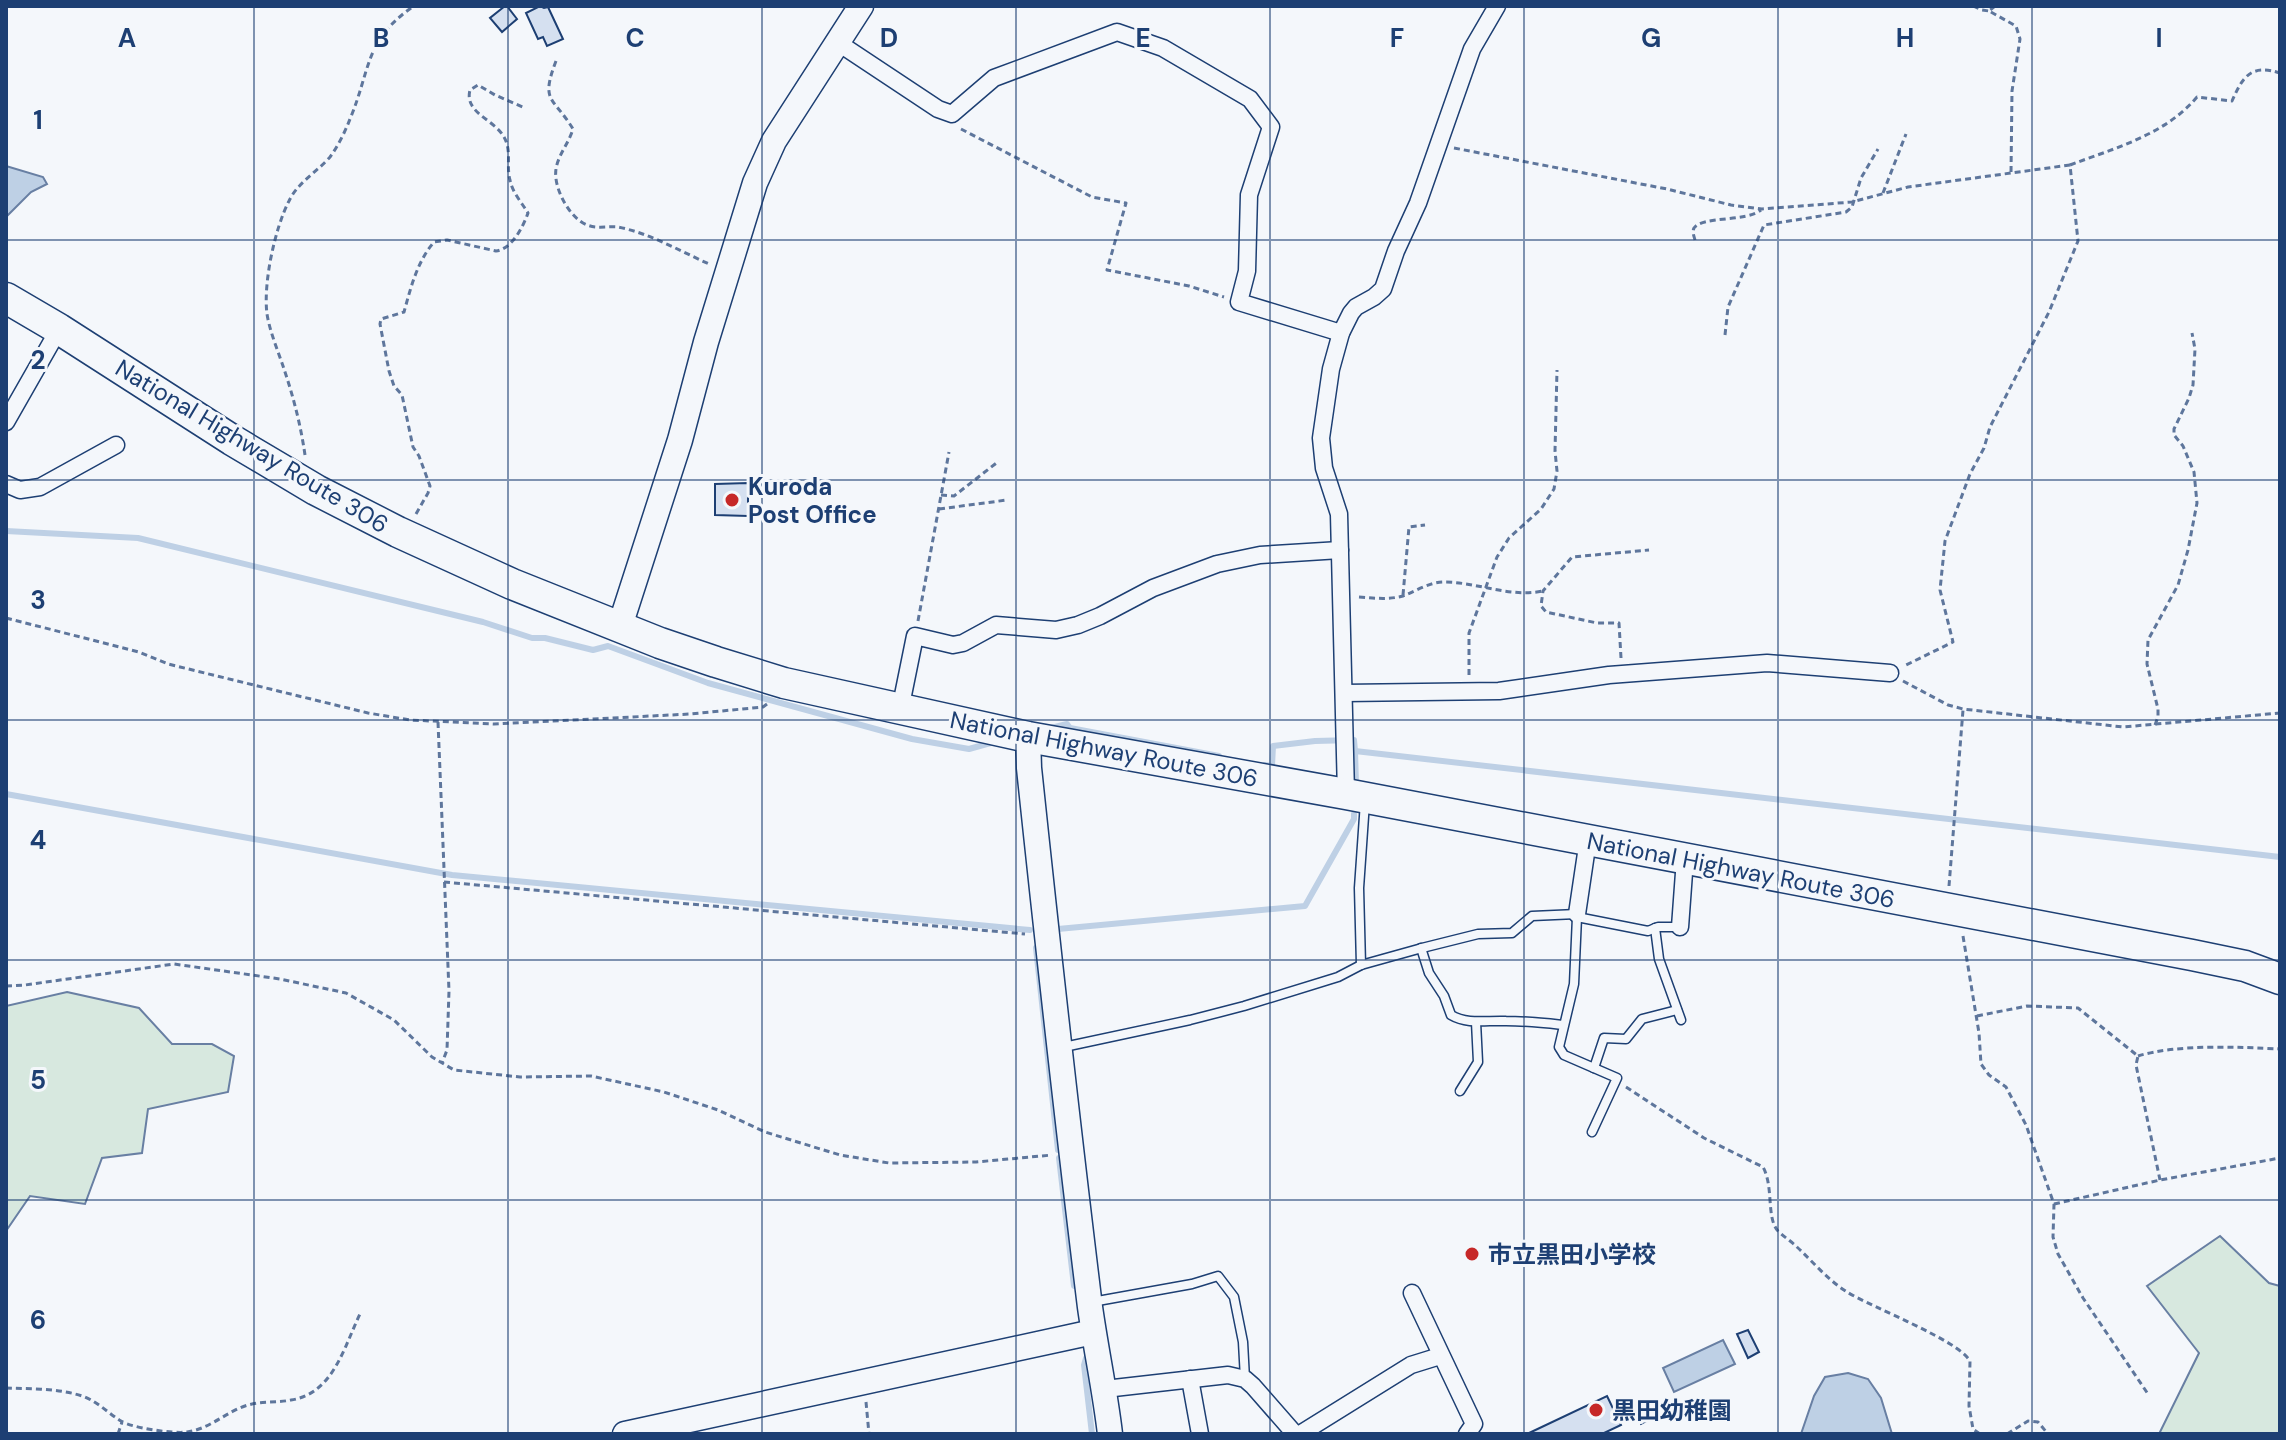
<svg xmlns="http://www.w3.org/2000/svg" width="2286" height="1440" viewBox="0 0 2286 1440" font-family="'DM Sans','Noto Sans JP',sans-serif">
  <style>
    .green { fill: #d7e8df; stroke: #687fa3; stroke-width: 2 }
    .water { fill: #bed0e5; stroke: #687fa3; stroke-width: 2 }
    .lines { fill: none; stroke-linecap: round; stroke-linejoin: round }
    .stream { stroke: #bed0e5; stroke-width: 6 }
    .building { fill: #d5e0f0; stroke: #1d3f73; stroke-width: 2 }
    .lane-casing { stroke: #1d3f73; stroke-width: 11 }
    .street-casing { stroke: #1d3f73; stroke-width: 19 }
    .secondary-casing { stroke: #1d3f73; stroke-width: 27 }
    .highway-casing { stroke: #1d3f73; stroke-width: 33 }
    .path { stroke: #5e769c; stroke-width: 3; stroke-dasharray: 6 4; stroke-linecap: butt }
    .lane { stroke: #f4f7fb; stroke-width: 8 }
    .street { stroke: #f4f7fb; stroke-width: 16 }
    .secondary { stroke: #f4f7fb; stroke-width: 24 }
    .highway { stroke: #f4f7fb; stroke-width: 30 }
    .grid { fill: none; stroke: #1d3f73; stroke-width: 2; stroke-opacity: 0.55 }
    .poi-dot { fill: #c62828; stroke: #f4f7fb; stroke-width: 3 }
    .labels { text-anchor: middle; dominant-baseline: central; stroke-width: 6; stroke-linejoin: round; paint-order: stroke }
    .street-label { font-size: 24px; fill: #1d3f73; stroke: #f4f7fb }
    .poi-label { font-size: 24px; font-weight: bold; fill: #1d3f73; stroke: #f4f7fb; text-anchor: start }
    .grid-label { font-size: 26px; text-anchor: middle; font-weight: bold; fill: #1d3f73; stroke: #f4f7fb; stroke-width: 6; stroke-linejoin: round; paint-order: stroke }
  </style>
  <rect width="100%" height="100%" fill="#f4f7fb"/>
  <g class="green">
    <polygon points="67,992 139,1008 172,1044 212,1044 234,1056 228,1092 148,1109 142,1153 102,1158 85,1204 30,1196 6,1231 6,1006"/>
    <polygon points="2220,1236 2269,1283 2280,1286 2280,1434 2159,1434 2199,1353 2147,1286"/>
  </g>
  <g class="water">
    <polygon points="6,166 43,177 47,184 31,192 6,217"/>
    <polygon points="1723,1340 1735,1364 1674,1392 1663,1368"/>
    <polygon points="1848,1373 1868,1379 1881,1398 1892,1434 1801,1434 1814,1396 1825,1377"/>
  </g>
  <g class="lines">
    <g class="stream">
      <polyline points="6,531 138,538 483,622 532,638 545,638 593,650 608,646 708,683 912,739 969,749 994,742"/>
      <polyline points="1051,728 1067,724 1070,728 1219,756"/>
      <polyline points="1265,765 1272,766 1273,746 1315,741 1354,740 1355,751"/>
      <polyline points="1356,784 1355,751 2280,857"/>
      <polyline points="6,794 452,875 1030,930"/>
      <polyline points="1058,929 1305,906 1354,819 1354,814"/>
      <polyline points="1036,948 1058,1150"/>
      <polyline points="1059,1158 1074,1286"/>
      <polyline points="1086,1358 1084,1365 1092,1434"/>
    </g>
  </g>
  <g class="building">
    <polygon points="505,6 507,6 517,19 502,32 490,18"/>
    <polygon points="540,6 544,8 548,7 563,39 547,46 543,37 538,39 526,13"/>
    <polygon points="748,483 748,516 715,515 715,484"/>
    <polygon points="1748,1330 1759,1352 1748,1358 1737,1334"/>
    <polygon points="1607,1396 1621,1425 1602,1434 1527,1434"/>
    <polygon points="1655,1407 1659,1414 1641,1424 1637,1417"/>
  </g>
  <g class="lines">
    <g class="lane-casing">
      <g id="lane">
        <polyline points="1577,917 1574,984 1559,1047 1564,1055 1617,1078 1592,1132"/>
        <polyline points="1655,928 1659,959 1681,1020"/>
        <path d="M 1421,948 L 1429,973 L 1444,996 L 1451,1015 C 1468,1025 1487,1020 1506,1021 C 1526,1021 1544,1023 1563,1025"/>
        <polyline points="1361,965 1359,888 1365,802"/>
        <polyline points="1064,1047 1190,1020 1244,1006 1338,977 1361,965 1422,948 1478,934 1512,933 1532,916 1577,914 1577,917 1648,931 1658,927 1680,927"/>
        <polyline points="1594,1068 1604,1038 1626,1039 1642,1019 1677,1010"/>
        <polyline points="1460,1091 1478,1062 1476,1022"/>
        <polyline points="1092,1302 1192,1284 1218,1276 1234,1297 1243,1342 1245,1379"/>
      </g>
    </g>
    <g class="street-casing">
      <g id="street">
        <polyline points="837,42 938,109 952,114 994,78 1117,32 1163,48 1250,99 1271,127 1249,195 1247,271 1239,302 1341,333"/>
        <polyline points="6,422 59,329"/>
        <polyline points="6,484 20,490 40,487 116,445"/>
        <polyline points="1344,693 1499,691 1609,675 1767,663 1890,673"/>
        <polyline points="900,710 915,636 953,645 963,643 996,625 1056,630 1078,625 1100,616 1153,588 1217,564 1260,555 1340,550"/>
        <polyline points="1346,794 1339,514 1324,468 1321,438 1331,369 1341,333 1351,313 1356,307 1374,297 1383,289 1396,251 1418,203 1472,49 1497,6"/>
        <polyline points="1577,914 1588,840"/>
        <polyline points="1680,927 1685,859"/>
        <polyline points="1412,1293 1474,1424 1467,1434"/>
        <polyline points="1190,1379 1200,1434"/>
        <polyline points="1105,1389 1228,1375 1245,1379 1253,1386 1295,1434"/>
        <polyline points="1300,1434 1411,1365 1440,1356"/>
      </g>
    </g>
    <g class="secondary-casing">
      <g id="secondary">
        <polyline points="620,626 680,440 706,342 755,183 774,141 861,6"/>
        <path d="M 1028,737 L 1029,768 C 1048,948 1068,1128 1090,1307 C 1096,1350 1105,1391 1110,1434"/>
        <polyline points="625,1434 1093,1332"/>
      </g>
    </g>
    <g class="highway-casing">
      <polyline id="highway" points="6,298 59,329 232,440 316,490 398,532 512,584 660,643 716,662 784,683 1028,737 1346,794 2192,955 2245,966 2280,979"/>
    </g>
    <g class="path">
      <polyline points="1973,6 1982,10 1989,11"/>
      <polyline points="1995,6 1989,11 2016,26 2020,39 2012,91 2011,173"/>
      <path d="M 556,61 C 540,103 553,96 573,129 C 569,143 558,155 556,169 C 553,187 569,218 587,225 C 597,229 608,226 618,227 C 649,233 680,251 709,264"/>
      <polyline points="961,129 1092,197 1126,203 1107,270 1189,286 1224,297"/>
      <polyline points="1454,148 1667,189 1731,205 1762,209 1852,202 1908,187 2070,165 2078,241 2049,312 1990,427 1984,448 1970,474 1945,541 1940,590 1953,642 1904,666"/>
      <path d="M 2070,165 C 2115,148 2165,135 2197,97 L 2232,101 C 2243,76 2251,64 2280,73"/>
      <polyline points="1883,193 1906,134"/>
      <path d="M 1695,240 C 1694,236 1692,232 1694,228 C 1702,216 1746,222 1761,210"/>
      <polyline points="1725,335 1728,307 1764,225 1846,212 1852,207 1861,178 1878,149"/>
      <path d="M 305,455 C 301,427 294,399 285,372 C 279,353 270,333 267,314 C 263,283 275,228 289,201 C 298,182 316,173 330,157 C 338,146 345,132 350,119 C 371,69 364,40 414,6"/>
      <polyline points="941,495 954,496 999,461"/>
      <polyline points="939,509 1007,500"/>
      <path d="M 416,514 L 428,493 L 430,486 L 419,456 L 413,447 L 402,395 L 394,386 L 389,371 L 380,324 L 381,319 L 404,312 C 411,287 417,262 434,242 L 447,240 L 496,251 C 512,249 523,227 528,213 C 522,203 512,192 510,180 C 506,166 512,151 504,137 C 494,119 464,113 470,90 L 478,85 L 495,95 L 525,108"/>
      <polyline points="1403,595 1409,527 1425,525"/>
      <path d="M 1359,597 C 1374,598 1388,600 1403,596 C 1416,591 1430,582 1444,582 C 1477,582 1510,598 1543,591"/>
      <polyline points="6,618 139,652 168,664 368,713 410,720 494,724 690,714 763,707 767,704"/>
      <polyline points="918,621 949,452"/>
      <polyline points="1621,658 1619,623 1597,623 1546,612 1541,606 1543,591 1572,557 1649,550"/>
      <polyline points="1469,675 1469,633 1497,557 1509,538 1541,509 1554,489 1557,471 1555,451 1557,370"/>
      <polyline points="1903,681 1948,705 1963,709 2123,727 2280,713"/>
      <polyline points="438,722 449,991 447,1050 442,1063"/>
      <polyline points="2155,725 2158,717 2158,709 2147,664 2148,640 2178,585 2188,550 2197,503 2194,472 2183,446 2174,435 2174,429 2189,398 2193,385 2195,349 2192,333"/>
      <polyline points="444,882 1025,934"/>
      <polyline points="1949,886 1963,710"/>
      <polyline points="1963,936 1979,1033 1981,1064 1989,1075 2006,1087 2026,1125 2054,1204 2053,1237 2058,1254 2083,1298 2148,1394"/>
      <polyline points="6,986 25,985 174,964 280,979 346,993 394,1020 432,1057 454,1070 520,1077 591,1076 664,1092 718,1110 765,1132 840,1155 889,1163 976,1162 1052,1155"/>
      <polyline points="1977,1016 2027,1006 2078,1008 2138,1056 2136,1065 2160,1180"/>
      <path d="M 2138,1056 C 2177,1044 2239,1047 2280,1049"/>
      <path d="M 1626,1087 L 1704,1138 L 1763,1167 C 1774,1187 1766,1218 1778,1231 C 1784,1237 1791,1241 1797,1247 C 1813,1262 1828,1280 1847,1292 C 1873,1308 1958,1340 1970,1361 L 1969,1406 L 1973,1429 L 1980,1434"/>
      <polyline points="2054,1204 2160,1180 2280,1158"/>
      <path d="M 6,1388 C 32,1389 60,1388 85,1397 C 99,1403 108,1413 121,1421 C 132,1428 174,1434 187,1432 C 210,1429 227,1411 248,1405 C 262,1401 277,1403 291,1400 C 333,1394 344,1347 360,1314"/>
      <polyline points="866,1402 869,1434"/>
      <polyline points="118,1434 122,1422"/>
      <polyline points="2007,1434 2028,1421 2038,1422 2048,1434"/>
    </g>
    <use href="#lane" class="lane"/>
    <use href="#street" class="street"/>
    <use href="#secondary" class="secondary"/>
    <use href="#highway" class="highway"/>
  </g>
  <path class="grid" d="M 254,6 L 254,1434M 508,6 L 508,1434M 762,6 L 762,1434M 1016,6 L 1016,1434M 1270,6 L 1270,1434M 1524,6 L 1524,1434M 1778,6 L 1778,1434M 2032,6 L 2032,1434M 6,240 L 2280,240M 6,480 L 2280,480M 6,720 L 2280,720M 6,960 L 2280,960M 6,1200 L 2280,1200"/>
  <g class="poi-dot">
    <circle cx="732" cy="500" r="8"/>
    <circle cx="1472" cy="1254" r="8"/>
    <circle cx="1596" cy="1410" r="8"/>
  </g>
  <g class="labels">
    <g class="street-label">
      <text transform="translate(252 446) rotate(31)">National Highway Route 306</text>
      <text transform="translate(1104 749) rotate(11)">National Highway Route 306</text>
      <text transform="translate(1741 870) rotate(11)">National Highway Route 306</text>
    </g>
    <g class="poi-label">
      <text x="748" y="486">Kuroda<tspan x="748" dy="28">Post Office</tspan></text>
      <text x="1488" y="1254">市立黒田小学校</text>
      <text x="1612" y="1410">黒田幼稚園</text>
    </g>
  </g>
  <g class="grid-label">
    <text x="127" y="47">A</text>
    <text x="381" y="47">B</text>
    <text x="635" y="47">C</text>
    <text x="889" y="47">D</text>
    <text x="1143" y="47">E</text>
    <text x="1397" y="47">F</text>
    <text x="1651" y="47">G</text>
    <text x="1905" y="47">H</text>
    <text x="2159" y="47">I</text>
    <text x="38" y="129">1</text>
    <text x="38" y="369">2</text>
    <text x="38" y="609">3</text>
    <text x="38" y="849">4</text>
    <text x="38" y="1089">5</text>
    <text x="38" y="1329">6</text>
  </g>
  <rect width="2286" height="1440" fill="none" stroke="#1d3f73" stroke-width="16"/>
</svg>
